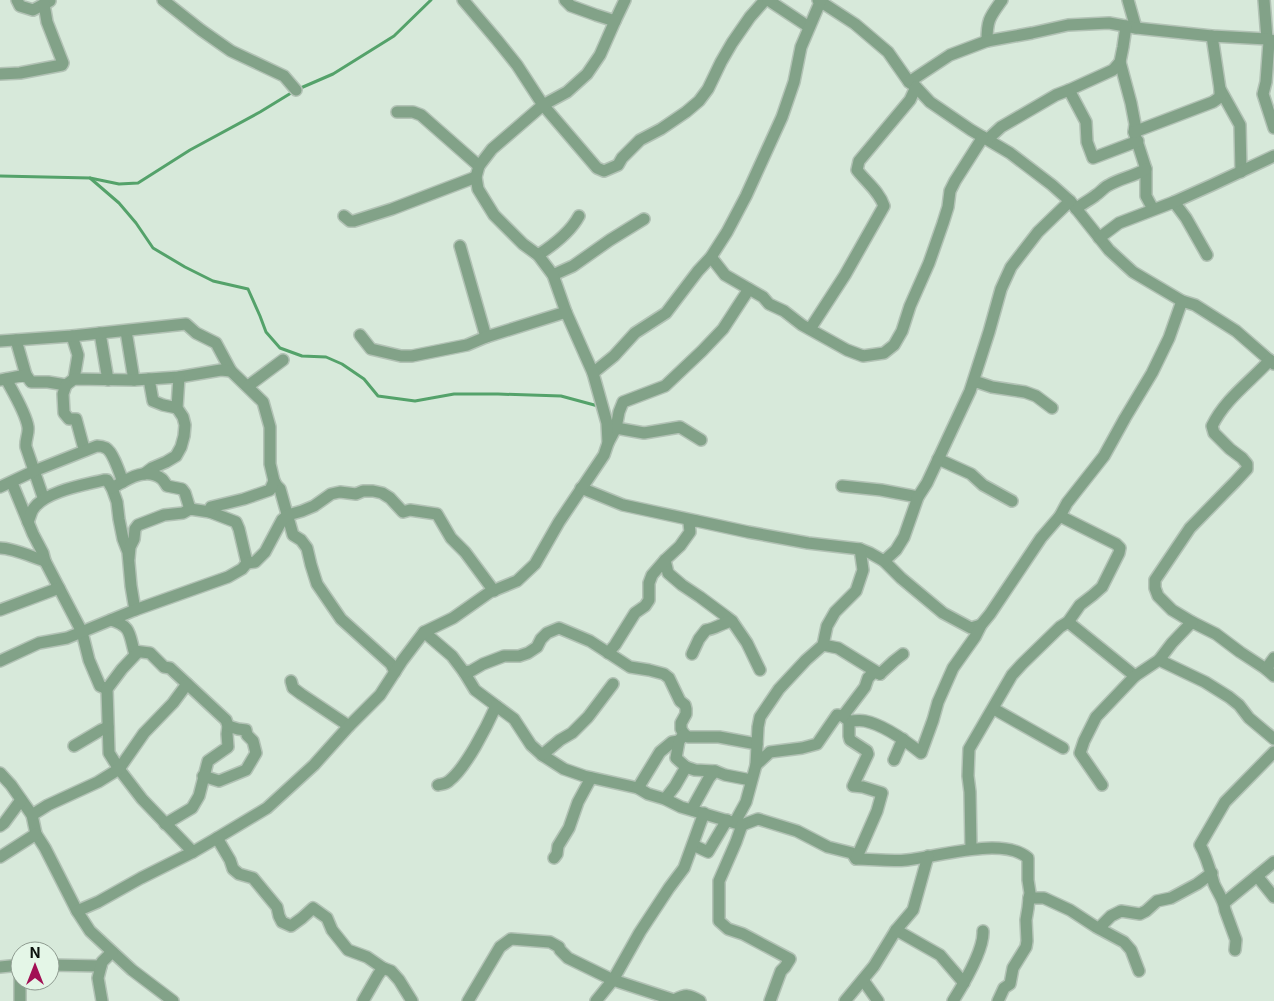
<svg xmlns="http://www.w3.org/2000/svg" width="1274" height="1001" viewBox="0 0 1274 1001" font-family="Inter,sans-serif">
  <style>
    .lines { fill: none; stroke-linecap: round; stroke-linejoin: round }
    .stream { stroke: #54a26a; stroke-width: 3 }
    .minor-casing { stroke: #b2c2b5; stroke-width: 14 }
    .minor { stroke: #82a288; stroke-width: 11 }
  </style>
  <rect width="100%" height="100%" fill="#d7e9da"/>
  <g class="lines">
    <g class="stream">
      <polyline points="0,176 90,178 119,184 138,183 190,150 260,112 296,90 333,74 394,36 431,0"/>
      <polyline points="90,178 119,203 136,223 153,248 185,267 213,281 248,289 260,316 266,332 280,348 302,356 326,357 342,364 364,379 378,396 415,401 454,394 498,394 561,396 598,406"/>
    </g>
    <g class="minor-casing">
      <g id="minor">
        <polyline points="17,0 20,6 33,10 50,1"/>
        <polyline points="163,0 201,30 231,51 284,76 296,90"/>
        <polyline points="463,0 497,40 517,65 543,105 597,168 604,171 618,165 622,158 640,140 661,129 686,112 699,101 708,89 721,62 732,43 750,17 765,0"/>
        <polyline points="565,0 571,6 596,15 615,21"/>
        <polyline points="768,0 809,27"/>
        <polyline points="818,0 855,24 888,52 909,82 916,87 930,102 971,130 1010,153 1052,185 1070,201 1109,250 1133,272 1182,301 1195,305 1236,331 1274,364"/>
        <polyline points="1128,0 1136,28"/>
        <polyline points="1264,0 1267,39 1269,42 1266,82 1263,94 1274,128"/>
        <polyline points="1212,36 1220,89 1240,125 1241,172"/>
        <path d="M 987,41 C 987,19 990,17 1002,0"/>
        <polyline points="1120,62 1131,103 1135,124 1134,132 1146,169 1146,196 1153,209"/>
        <polyline points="0,74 20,73 62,65 63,63 47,22 44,4"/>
        <polyline points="909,82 950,55 987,41 1032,33 1068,25 1109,23 1136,28 1212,36 1267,39 1274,41"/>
        <polyline points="1069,90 1086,122 1087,142 1093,158 1138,141"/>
        <polyline points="397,112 413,112 421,115 479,166"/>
        <polyline points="1134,132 1213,102 1220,97 1220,89"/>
        <polyline points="988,139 1001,127 1056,95 1069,90 1113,70 1120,62 1123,47 1126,26"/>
        <polyline points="1174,202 1186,218 1207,255"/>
        <path d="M 1076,209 C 1083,203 1090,200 1096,195 C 1101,192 1104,187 1109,185 C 1121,178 1135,176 1146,169"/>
        <polyline points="344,216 350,221 354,221 392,209 476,177"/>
        <polyline points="1099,238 1119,223 1174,202 1212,185 1274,156"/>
        <polyline points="460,246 486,337"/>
        <path d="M 538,255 C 552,246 571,231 579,216"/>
        <polyline points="711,257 725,275 763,297 769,304 784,311 802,325 847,350 863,356 884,353 894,345 902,331 910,306 929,263 943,223 948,207 950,191 955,181 983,137"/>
        <polyline points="553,275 573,266 610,240 644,219"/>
        <path d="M 810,329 L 845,275 L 884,206 C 879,191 866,182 857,170 L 859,161 L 910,100 L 916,87"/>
        <polyline points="126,331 134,380"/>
        <polyline points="100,333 108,380"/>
        <polyline points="360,335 371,349 401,356 412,356 467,345 486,337 566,312"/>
        <polyline points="72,336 78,355 74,379"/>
        <polyline points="16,340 26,375"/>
        <polyline points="0,341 72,336 186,324 196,333 216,343 231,371 263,402 270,427 270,464 274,481 277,486 280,489 293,535 301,540 307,548 311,565 317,584 341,619 391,664 395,672"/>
        <path d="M 1270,360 C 1250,382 1225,399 1212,426 L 1214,433 L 1230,449 L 1242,458 L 1247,464 L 1247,469 L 1235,482 L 1190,528 L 1155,580 L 1155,588 L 1158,596 L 1172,610 L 1192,622 L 1216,634 L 1240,652 L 1266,669 L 1274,676"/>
        <polyline points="593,373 614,356 635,333 666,313 698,271 711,257 727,232 746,196 782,117 794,82 801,47 821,0"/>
        <path d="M 6,379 C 13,392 26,413 28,427 C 29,434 25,440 26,447 L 42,494 L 44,498"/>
        <polyline points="149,379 153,401 163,405 177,408"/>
        <polyline points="0,380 26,375 31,382 48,382 66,385 74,379 134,380 179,377 221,370 231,371"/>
        <polyline points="974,381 992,387 1025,392 1036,396 1052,408"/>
        <polyline points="66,385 63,394 64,413 69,419 76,419 83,445 86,450"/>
        <polyline points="248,386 283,360"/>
        <polyline points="616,428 644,433 680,427 701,440"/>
        <polyline points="608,443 616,428 619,412 623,402 665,386 702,351 723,329 749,289"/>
        <polyline points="938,459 971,474 983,485 1012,501"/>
        <polyline points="144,474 152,468 166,462 176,456 181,447 184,436 185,425 183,417 177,408 179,377"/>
        <polyline points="12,483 33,534 43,553 45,561 82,632 89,660 100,686 107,689"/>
        <polyline points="842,486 881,490 918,497"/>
        <path d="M 0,487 L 34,471 L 97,446 C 99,446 104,447 106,448 C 113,452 120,474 123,482"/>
        <polyline points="112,488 117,502 119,519 123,539 128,552 131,586 135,610"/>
        <polyline points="581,488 623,505 748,532 808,543 860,549 870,553 884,561 901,578 943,613 971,628 981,625"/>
        <polyline points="210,512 236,522 239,529 247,563"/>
        <path d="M 28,522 C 30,518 31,511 34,508 C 46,491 84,485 104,480 L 107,480 L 112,488 C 126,480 146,466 162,479 C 164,481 165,483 167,486 L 182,489 L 185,493 L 190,509"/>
        <path d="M 0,548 C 13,548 32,557 45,561"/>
        <polyline points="129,558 130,547 134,539 135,529 138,525 164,515 183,513 190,509 210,512 211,507 244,499 270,490 274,481"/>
        <polyline points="665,560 668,573 682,585 700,597 727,617 732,621 747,643 760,670"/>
        <polyline points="884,561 896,550 904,537 918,497 927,483 970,391 989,332 1001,289 1011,267 1038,232 1070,201"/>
        <polyline points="0,610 59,588"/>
        <path d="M 111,620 C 131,626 129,633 134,651 L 150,653 L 164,667 L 170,668 L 226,720 L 228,726 L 227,734 L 228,747 L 208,761 L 199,796 L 192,808 L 165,824"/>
        <polyline points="1068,622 1135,676"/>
        <path d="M 424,632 L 452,656 L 464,672 L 475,690 L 514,719 L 531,745 L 542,755 L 564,769 L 584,776 L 638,788 L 648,794 L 665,799 L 681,807 L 742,825 L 758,819 L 797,831 L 828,847 L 852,853 L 856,859 C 873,859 890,862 907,860 C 938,857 1003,836 1028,858 L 1028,880 L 1030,893 L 1029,898 L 1044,898 L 1070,910 L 1096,927 L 1124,942 L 1131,950 L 1139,971"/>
        <polyline points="823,645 838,648 880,674"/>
        <polyline points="138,652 122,669 107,689 109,753 119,769 142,799 193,852"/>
        <polyline points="608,653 615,645 635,613 645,606 649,600 649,583 652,575 665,560 680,546 690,532 689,523 696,521"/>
        <path d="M 692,654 L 699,639 L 706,630 C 715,629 722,623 732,621"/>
        <polyline points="1159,660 1205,682 1229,697 1239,705 1249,718 1274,739"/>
        <polyline points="0,661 39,643 67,638 135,610 228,577 242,569 247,563 255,562 265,552 282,520 288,515 302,511 314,506 331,494 340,492 356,494 363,491 373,491 382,493 390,498 403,512 410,510 437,514 451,538 465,552 494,591"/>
        <polyline points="1266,669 1274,658"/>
        <polyline points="464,672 471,671 483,664 504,656 519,656 528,653 537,647 541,639 547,633 559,628 590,641 630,667 649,670 664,674 669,678 680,701 685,705 686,709 686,714 681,723 681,729 684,734 688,737 719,737 757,744"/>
        <polyline points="880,674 894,661 903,654"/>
        <polyline points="291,681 293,688 301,694 349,726"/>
        <polyline points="994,709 1063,748"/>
        <polyline points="843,716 849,721 849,736 850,740 867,751 868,754 853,786 863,787 882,793 877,811 856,859"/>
        <path d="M 849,721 C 854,721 860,720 865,721 C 884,725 906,741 921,753 L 933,720 L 938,702 L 953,668 L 975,637 L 981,625 L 990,614 L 1041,538 L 1060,516 L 1067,503 L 1104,456 L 1125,418 L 1152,373 L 1169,338 L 1182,301"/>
        <polyline points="74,746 101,730 108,727"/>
        <polyline points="542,755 560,740 572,733 588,717 613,684"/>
        <polyline points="894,760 903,739"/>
        <polyline points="756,765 770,752 802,748 817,744 837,715 843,716 865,687 868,678 874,672 880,674"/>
        <polyline points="686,767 695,770 715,771 725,775 751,780"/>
        <polyline points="0,773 11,785 32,815 36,834 45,848 77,911 90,931 132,970 173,1001"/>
        <polyline points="203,776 219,781 246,770 256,753 253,741 247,735 246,730 238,729 228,726"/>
        <path d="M 438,785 C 442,784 446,784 449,781 C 466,768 487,726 496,706"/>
        <polyline points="1102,785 1080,753 1084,741 1096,717 1135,676 1159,660 1172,643 1192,622"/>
        <polyline points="638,788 660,752 672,742 679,741"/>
        <polyline points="665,799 675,786 686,767 676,758 679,741 684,734"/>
        <polyline points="693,810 693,807 709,778 715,771"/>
        <polyline points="32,815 48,805 98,782 119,769 144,733 173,703 187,684"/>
        <polyline points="735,822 746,802 756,765 758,727 760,717 779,689 806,660 823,645 827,626 835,612 856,591 863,570 860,549"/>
        <polyline points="742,825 736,842 719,881 719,921 728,929 743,934 790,959 785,967 781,971 770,1001"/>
        <polyline points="0,826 4,823 21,800"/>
        <polyline points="217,838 230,860 233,869 239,874 253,878 277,907 279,916 282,922 291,926 302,918 313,908 327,918 332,930 348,950 367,957 383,968 391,971 399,980 412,1001"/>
        <polyline points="693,845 708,852 727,820"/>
        <polyline points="971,849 970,792 968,776 969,749 1012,675 1022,664 1060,627 1068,622 1080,605 1093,595 1102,587 1119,553 1120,548 1116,544 1060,516"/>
        <polyline points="0,857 36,834"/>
        <polyline points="554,858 557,854 558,846 569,828 578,802 591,778"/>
        <polyline points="1257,876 1274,897"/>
        <polyline points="1224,903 1274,862"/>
        <polyline points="77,911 98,902 141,878 193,852 217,838 267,808 314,765 349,726 380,695 402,661 424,632 453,618 490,592 517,581 535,564 559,522 604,455 608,443 607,423 593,373 566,312 553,275 538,255 523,244 494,215 478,189 476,177 479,166 492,149 543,105 567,92 587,74 600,55 615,21 625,0"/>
        <polyline points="1099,928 1111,916 1121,911 1140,914 1146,911 1157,901 1171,898 1197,884 1212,873"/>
        <polyline points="896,930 940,955 964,983"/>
        <path d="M 1235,950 L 1236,940 L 1225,910 C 1224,900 1218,893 1214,884 C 1210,870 1207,857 1200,845 L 1225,802 L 1274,752"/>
        <polyline points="50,965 101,966"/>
        <polyline points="0,967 20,965"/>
        <polyline points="863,980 878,1001"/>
        <polyline points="20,1001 20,978"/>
        <polyline points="102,1001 98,978 102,962 112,952"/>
        <polyline points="363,1001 378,975 383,968"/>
        <path d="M 468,1001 L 500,947 L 511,939 L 550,942 L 559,947 L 560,950 L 568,958 L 613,980 L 674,1000 C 686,994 689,994 700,1001"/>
        <polyline points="596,1001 613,980 640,932 669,888 684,868 704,813"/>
        <polyline points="845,1001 874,966 896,930 913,910 928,856"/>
        <path d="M 953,1001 C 963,985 984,950 983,931"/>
        <polyline points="998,1001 1004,988 1010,984 1013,968 1026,947 1027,941 1026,920 1028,908 1029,898"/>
      </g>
    </g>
    <use href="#minor" class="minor"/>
  </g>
  <g transform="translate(35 966)"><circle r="24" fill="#e4f6e7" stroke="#8e9b90"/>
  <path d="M0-4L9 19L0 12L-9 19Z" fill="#a21054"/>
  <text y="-8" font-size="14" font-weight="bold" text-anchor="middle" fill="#0c120d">N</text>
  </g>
</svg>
